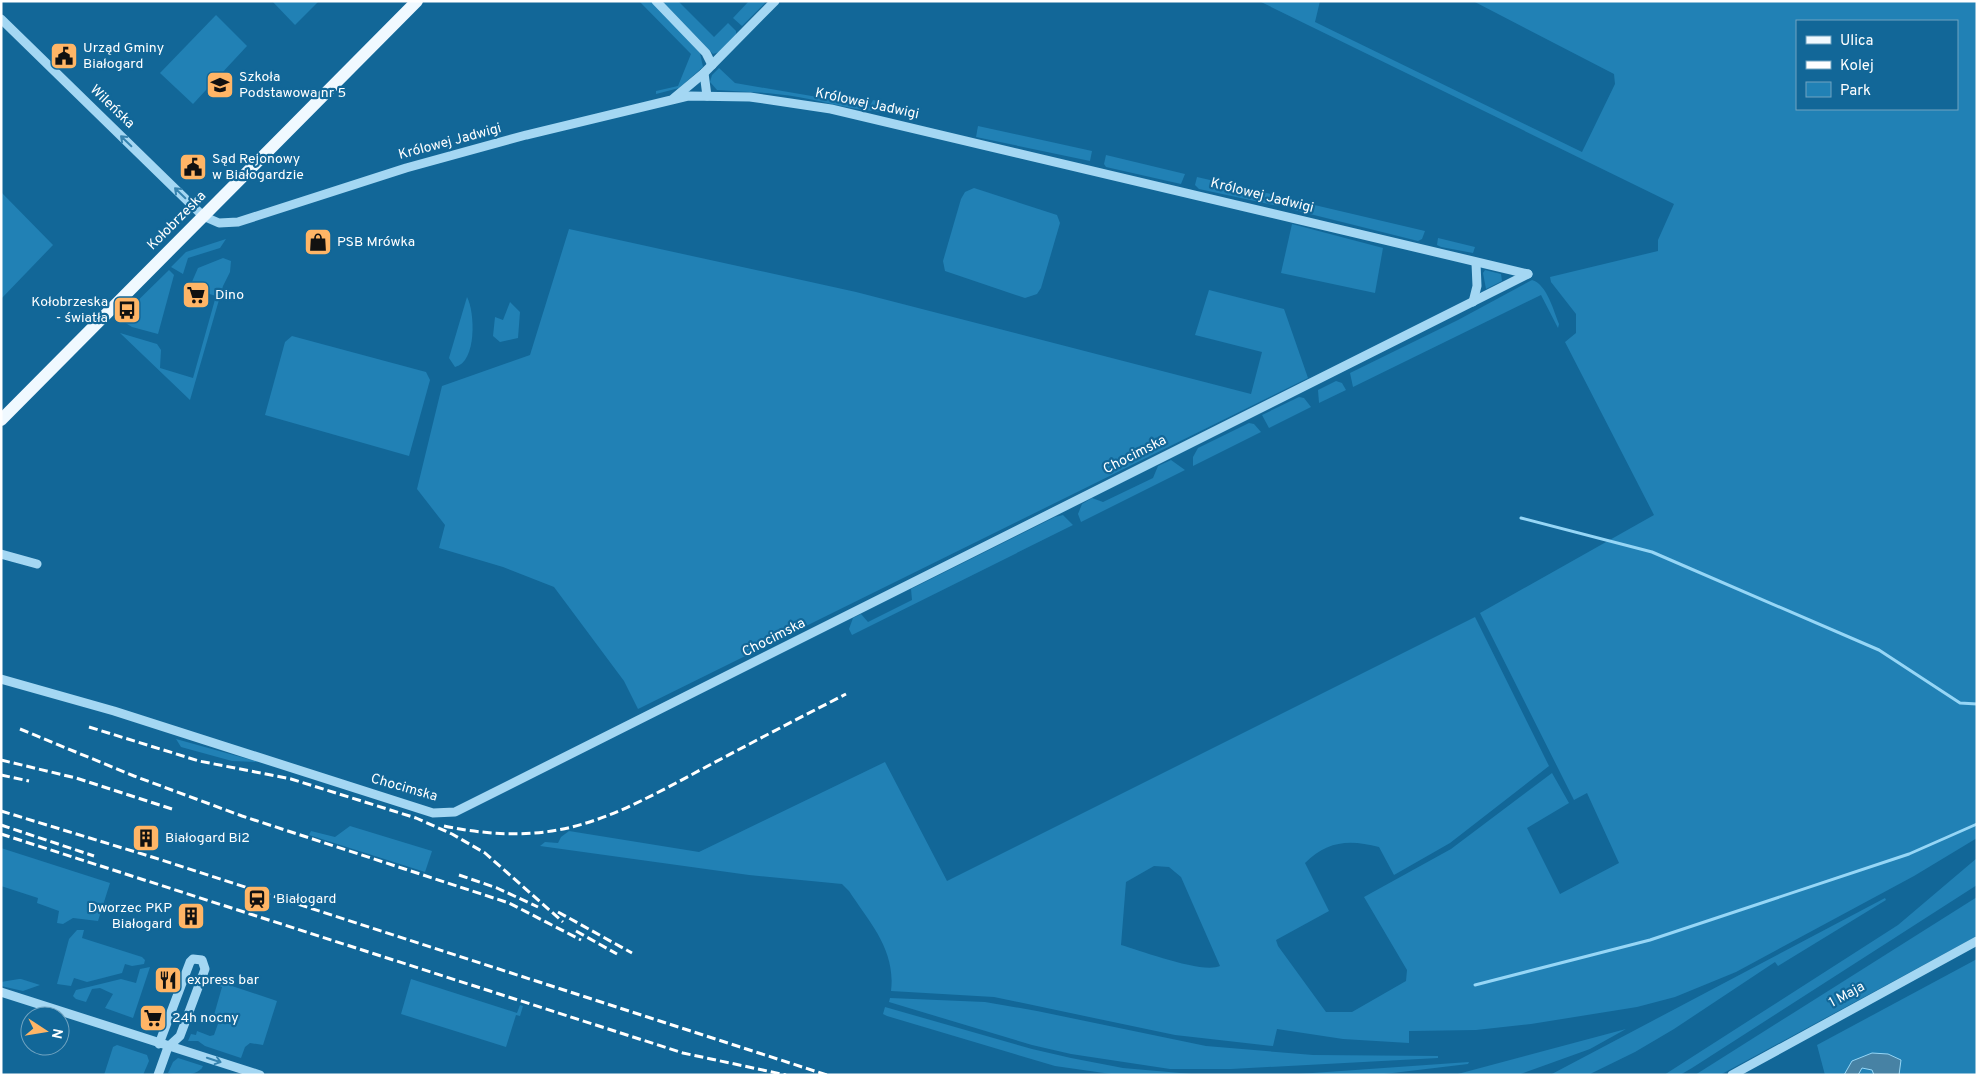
<svg xmlns="http://www.w3.org/2000/svg" width="1978" height="1076" viewBox="0 0 1978 1076" font-family="Overpass,sans-serif">
  <style>
    .green { fill: #2181b5; fill-rule: evenodd }
    .water { fill: #4782a4; stroke: #96d6f6 }
    .lines { fill: none; stroke-linecap: round; stroke-linejoin: round }
    .stream { stroke: #96d6f6; stroke-width: 3 }
    .minor { stroke: #a4d7f3; stroke-width: 9 }
    .major { stroke: #f0f9ff; stroke-width: 12 }
    .rail { stroke: #fff; stroke-width: 3; stroke-dasharray: 9 4; stroke-linecap: butt }
    .oneway { stroke: #3683af }
    .labels { text-anchor: middle; dominant-baseline: central; stroke-width: 4.5; stroke-linejoin: round; paint-order: stroke }
    .poi-label { font-size: 14px; fill: #fff; stroke: #126798; text-anchor: start }
    .street-label { font-size: 14px; fill: #fff; stroke: #126798 }
  </style>
  <rect width="100%" height="100%" fill="#126798"/>
  <g class="green">
    <polygon points="272,1 319,1 295,25"/>
    <polygon points="639,1 652,1 700,53 703,67 679,88 656,94 656,91 678,86 691,54"/>
    <polygon points="662,1 678,1 714,37 728,23 736,31 736,34 719,52 713,54"/>
    <polygon points="749,1 763,1 765,3 742,26 733,18"/>
    <path d="M 1259,1 L 1320,1 L 1315,22 L 1582,152 L 1615,84 L 1614,74 L 1473,1 L 1977,1 L 1977,838 L 1914,876 L 1736,972 L 1675,997 L 1637,1007 L 1531,1024 L 1476,1030 L 1409,1031 L 1409,1043 L 1343,1039 L 1277,1029 L 1273,1046 L 1175,1035 L 994,997 L 891,991 C 896,950 870,923 849,891 L 842,884 L 749,875 L 540,846 L 545,842 L 558,843 L 561,837 L 569,831 L 699,852 L 885,762 L 947,881 L 1475,617 L 1549,766 L 1450,843 L 1394,875 L 1379,847 C 1349,839 1327,841 1305,863 L 1329,911 L 1276,940 L 1278,946 L 1326,1012 L 1352,1012 L 1406,981 L 1407,970 L 1364,897 L 1451,849 L 1552,773 L 1569,803 L 1527,828 L 1560,894 L 1619,863 L 1587,793 L 1574,800 L 1480,613 L 1654,515 L 1565,342 L 1576,333 L 1576,314 L 1551,282 L 1550,277 L 1658,251 L 1658,240 L 1674,204 ZM 1797,21 L 1957,21 L 1957,109 L 1797,109 ZM 1154,866 L 1169,867 L 1181,877 L 1220,966 C 1202,974 1142,951 1121,945 L 1126,882 Z"/>
    <polygon points="216,15 247,46 193,104 160,73"/>
    <path d="M 719,68 L 735,83 L 870,106 L 873,100 L 892,104 L 886,112 C 856,111 827,102 798,97 C 771,92 744,92 717,90 L 710,82 L 712,75 Z"/>
    <polygon points="978,126 1092,151 1090,161 976,137"/>
    <polygon points="1106,155 1185,174 1181,184 1106,167 1104,164"/>
    <polygon points="1197,177 1280,196 1278,206 1199,189 1195,185"/>
    <polygon points="974,188 1057,215 1060,223 1041,288 1037,294 1025,298 945,271 943,261 961,199 965,192"/>
    <polygon points="1,192 53,245 1,299"/>
    <polygon points="1289,199 1425,231 1422,239 1418,241 1294,210 1287,207"/>
    <polygon points="1292,224 1383,248 1375,293 1281,273"/>
    <polygon points="569,229 856,292 1251,394 1262,352 1195,335 1209,290 1284,309 1308,378 638,709 624,681 554,587 503,567 439,548 445,525 417,489 442,386 530,355"/>
    <polygon points="1438,238 1475,247 1473,253 1441,247 1437,245"/>
    <polygon points="226,239 220,248 188,258 183,274 171,267 186,252"/>
    <polygon points="223,258 231,261 230,272 223,286 190,400 120,333 157,344 161,350 160,368 193,378 216,296 197,290 198,286 191,284 198,268"/>
    <polygon points="169,270 174,275 158,334 132,327 119,319"/>
    <polygon points="1485,270 1501,274 1502,281 1486,289 1483,273"/>
    <path d="M 1532,280 C 1547,284 1554,312 1559,324 L 1558,328 L 1541,295 L 1353,387 L 1350,373 L 1458,320 Z"/>
    <path d="M 467,297 C 475,312 477,362 455,367 L 449,358 Z"/>
    <polygon points="510,302 520,312 518,338 500,342 493,336 495,317 503,320"/>
    <polygon points="292,336 426,372 430,380 409,456 265,415 285,342"/>
    <polygon points="1336,381 1342,383 1346,390 1319,403 1318,390"/>
    <polygon points="1299,397 1304,398 1311,407 1269,428 1262,415"/>
    <polygon points="1249,423 1254,424 1261,432 1193,466 1193,457 1198,448"/>
    <polygon points="1171,460 1185,470 1081,522 1078,514 1082,504 1092,498 1103,502 1153,478 1158,466"/>
    <polygon points="1063,515 1073,525 852,635 849,629 853,618 861,614 868,622 912,600 911,589 1055,517"/>
    <polygon points="176,739 259,762 232,761 181,747"/>
    <polygon points="350,826 432,851 425,872 309,835 311,831 335,837"/>
    <polygon points="1,848 110,883 98,921 73,918 63,924 57,923 59,911 37,903 38,898 1,886"/>
    <polygon points="1977,858 1977,885 1692,1068 1680,1075 1664,1075 1898,925"/>
    <polygon points="1977,897 1977,936 1720,1075 1695,1075"/>
    <polygon points="1885,898 1886,900 1778,966 1775,962 1674,1029 1635,1052 1588,1075 1550,1075"/>
    <polygon points="77,930 84,930 82,938 142,957 145,960 144,964 132,966 125,964 122,973 87,982 74,978 71,986 57,984 69,939"/>
    <polygon points="1977,959 1977,1075 1825,1075 1817,1045"/>
    <polygon points="150,967 133,1018 105,1008 113,994 100,988 92,989 86,1002 76,999 73,996 76,990 121,979 136,983 140,969"/>
    <polygon points="19,979 21,979 40,985 23,991 1,986 1,982"/>
    <polygon points="411,979 517,1013 520,1005 523,1006 520,1016 516,1015 506,1047 401,1014"/>
    <polygon points="214,980 277,1001 263,1045 250,1043 245,1047 241,1058 205,1046 198,1041 188,1041 191,1034 196,1035 197,1031 210,1036 214,1035 220,1018 214,1015 222,987 211,983"/>
    <polygon points="890,998 985,1002 1037,1011 1206,1046 1313,1055 1438,1056 1438,1058 1231,1069 1170,1069 1071,1054 1032,1045 889,1002"/>
    <polygon points="885,1007 1032,1049 1071,1058 1123,1068 1203,1075 1118,1075 1055,1066 887,1016 883,1014"/>
    <polygon points="1626,1029 1590,1049 1518,1075 1454,1075"/>
    <polygon points="117,1045 147,1055 149,1061 143,1075 104,1075 113,1047"/>
    <path d="M 178,1058 L 203,1066 C 199,1076 179,1076 168,1073 L 173,1062 Z"/>
    <polygon points="1469,1062 1468,1064 1376,1075 1284,1075"/>
  </g>
  <polygon class="water" points="1872,1053 1888,1054 1901,1060 1899,1075 1874,1075 1872,1070 1862,1068 1858,1075 1844,1075 1852,1061"/>
  <g class="lines">
    <g class="stream">
      <polyline points="1521,518 1652,552 1879,650 1960,703 1977,704"/>
      <polyline points="1475,985 1650,940 1909,854 1977,824"/>
    </g>
    <g class="minor">
      <polyline points="656,1 706,53 712,65"/>
      <polyline points="1,19 203,216 219,223 238,222 406,168 526,135 688,96 750,97 831,109 1528,274"/>
      <polyline points="704,73 707,96"/>
      <polyline points="674,98 704,73 775,1"/>
      <polyline points="1473,302 1477,286 1476,263"/>
      <polyline points="1,554 37,564"/>
      <polyline points="1,679 114,711 433,813 455,812 1528,274"/>
      <polyline points="1,992 260,1075"/>
      <polyline points="159,1044 190,962 193,959 202,960 205,969 180,1036 168,1047"/>
      <polyline points="158,1075 168,1047"/>
      <polyline points="1732,1075 1977,941"/>
    </g>
    <polyline class="major" points="1,420 417,1"/>
    <g class="rail">
      <polyline points="89,727 199,761 291,779 416,818 452,834 485,853 563,922"/>
      <polyline points="20,729 134,776 242,816 509,903 581,940"/>
      <polyline points="1,760 76,778 172,809"/>
      <polyline points="1,775 29,781"/>
      <polyline points="1,811 152,857 827,1075"/>
      <polyline points="1,825 94,856"/>
      <path d="M 444,826 C 556,849 609,819 704,768 C 751,743 799,718 846,694"/>
      <polyline points="1,834 683,1053 786,1075"/>
      <polyline points="459,875 497,888 538,907"/>
      <polyline points="558,912 632,953"/>
      <polyline points="576,931 617,954"/>
    </g>
  </g>
  <defs><path id="oneway-shaft" d="M-6 0H5M1.5-3L5.5 0L1.5 3" fill="none" stroke-width="1.6" stroke-linecap="round" stroke-linejoin="round" transform="scale(1.25)"/></defs>
  <g class="oneway">
    <use href="#oneway-shaft" transform="translate(126 141) rotate(-136)"/>
    <use href="#oneway-shaft" transform="translate(180 193) rotate(-136)"/>
    <use href="#oneway-shaft" transform="translate(214 1060) rotate(18)"/>
  </g>
  <defs>
    <g id="civic-square" transform="scale(1.4375)"><rect x="-9" y="-9" width="18" height="18" rx="4" fill="#ffb566" stroke="#126798"/><path d="M-.6-6.5H3V-4.5H.6V-3L4-1V1h2V6H-6V1h2V-1L-.6-3ZM-1.2 2.5V6h2.4V2.5Z" fill="#111"/></g>
    <g id="school-square" transform="scale(1.4375)"><rect x="-9" y="-9" width="18" height="18" rx="4" fill="#ffb566" stroke="#126798"/><path d="M0-5L7-2L0 1L-7-2ZM-4 1L0 2.5L4 1V4Q0 6-4 4Z" fill="#111"/></g>
    <g id="shop-square" transform="scale(1.4375)"><rect x="-9" y="-9" width="18" height="18" rx="4" fill="#ffb566" stroke="#126798"/><path d="M-5-2.5h2.3a2.7 3.5 0 0 1 5.4 0H5L5.5 6h-11ZM-1.5-2.5h3a1.5 2.3 0 0 0-3 0Z" fill="#111"/></g>
    <g id="supermarket-square" transform="scale(1.4375)"><rect x="-9" y="-9" width="18" height="18" rx="4" fill="#ffb566" stroke="#126798"/><path d="M-6-5.5h2.5l.6 2H6L4.5 2H-2.5L-4.4-4H-6ZM-1.5 3.2a1.3 1.3 0 1 0 .1 0ZM3 3.2a1.3 1.3 0 1 0 .1 0Z" fill="#111"/></g>
    <g id="bus-square" transform="scale(1.4375)"><rect x="-9" y="-9" width="18" height="18" rx="4" fill="#ffb566" stroke="#126798"/><path d="M-5-6H5V4H4V6H2V4H-2V6H-4V4H-5ZM-3.5-4V0h7V-4ZM-3.5 1.2v1.5H-2V1.2ZM2 1.2v1.5H3.5V1.2Z" fill="#111"/></g>
    <g id="building-square" transform="scale(1.4375)"><rect x="-9" y="-9" width="18" height="18" rx="4" fill="#ffb566" stroke="#126798"/><path d="M-4-6H4V6H1V3H-1V6H-4ZM-2.5-4.3h1.7v1.8h-1.7ZM.8-4.3h1.7v1.8H.8ZM-2.5-1h1.7V.8h-1.7ZM.8-1h1.7V.8H.8Z" fill="#111"/></g>
    <g id="station-square" transform="scale(1.4375)"><rect x="-9" y="-9" width="18" height="18" rx="4" fill="#ffb566" stroke="#126798"/><path d="M-3-6H3Q5-6 5-4V2Q5 4 3 4L4.5 6H3L1.5 4h-3L-3 6H-4.5L-3 4Q-5 4-5 2V-4Q-5-6-3-6ZM-3.5-4v3h7v-3ZM-3.5 1v1.5H-2V1ZM2 1v1.5H3.5V1Z" fill="#111"/></g>
    <g id="restaurant-square" transform="scale(1.4375)"><rect x="-9" y="-9" width="18" height="18" rx="4" fill="#ffb566" stroke="#126798"/><path d="M-5-6h1v4h1v-4h1v4h1v-4h1v5L-1.5 .5V6h-2V.5L-5-1ZM5-6V6H3V1.5H1.5Q1.5-4 5-6Z" fill="#111"/></g>
  </defs>
  <g fill-rule="evenodd">
    <use href="#civic-square" x="64" y="56"/>
    <use href="#school-square" x="220" y="85"/>
    <use href="#civic-square" x="193" y="167"/>
    <use href="#shop-square" x="318" y="242"/>
    <use href="#supermarket-square" x="196" y="295"/>
    <use href="#bus-square" x="127" y="310"/>
    <use href="#building-square" x="146" y="838"/>
    <use href="#station-square" x="257" y="899"/>
    <use href="#building-square" x="191" y="916"/>
    <use href="#restaurant-square" x="168" y="980"/>
    <use href="#supermarket-square" x="153" y="1018"/>
  </g>
  <g class="labels">
    <g class="poi-label">
      <text x="83" y="48">Urząd Gminy<tspan x="83" dy="16">Białogard</tspan></text>
      <text x="239" y="77">Szkoła<tspan x="239" dy="16">Podstawowa nr 5</tspan></text>
      <text x="212" y="159">Sąd Rejonowy<tspan x="212" dy="16">w Białogardzie</tspan></text>
      <text x="337" y="242">PSB Mrówka</text>
      <text x="215" y="295">Dino</text>
      <text x="108" y="302" text-anchor="end">Kołobrzeska<tspan x="108" dy="16">- światła</tspan></text>
      <text x="165" y="838">Białogard Bi2</text>
      <text x="276" y="899">Białogard</text>
      <text x="172" y="908" text-anchor="end">Dworzec PKP<tspan x="172" dy="16">Białogard</tspan></text>
      <text x="187" y="980">express bar</text>
      <text x="172" y="1018">24h nocny</text>
    </g>
    <g class="street-label">
      <text transform="translate(867 104) rotate(12)">Królowej Jadwigi</text>
      <text transform="translate(112 107) rotate(44)">Wileńska</text>
      <text transform="translate(450 142) rotate(-15)">Królowej Jadwigi</text>
      <text transform="translate(1262 196) rotate(14)">Królowej Jadwigi</text>
      <text transform="translate(177 221) rotate(-45)">Kołobrzeska</text>
      <text transform="translate(1135 455) rotate(-27)">Chocimska</text>
      <text transform="translate(774 638) rotate(-27)">Chocimska</text>
      <text transform="translate(404 788) rotate(16)">Chocimska</text>
      <text transform="translate(1847 995) rotate(-29)">1 Maja</text>
    </g>
  </g>
  <rect width="1978" height="1076" fill="none" stroke="#ffffff" stroke-width="5"/>
  <rect x="1796" y="20" width="162" height="90" fill="#126798" stroke="#71a4c1"/>
  <rect x="1806" y="36" width="25" height="8" fill="#f0f9ff" stroke="#71a4c1"/>
  <text x="1840" y="45" font-size="15" fill="#ffffff">Ulica</text>
  <rect x="1806" y="61" width="25" height="8" fill="#ffffff" stroke="#71a4c1"/>
  <text x="1840" y="70" font-size="15" fill="#ffffff">Kolej</text>
  <rect x="1806" y="82" width="25" height="15" fill="#2181b5" stroke="#71a4c1"/>
  <text x="1840" y="95" font-size="15" fill="#ffffff">Park</text>
  <g transform="translate(45 1031) rotate(102)"><circle r="24" fill="#126798" stroke="#71a4c1"/>
  <path d="M0-4L9 19L0 12L-9 19Z" fill="#ffb566"/>
  <text y="-8" font-size="14" font-weight="bold" text-anchor="middle" fill="#ffffff">N</text>
  </g>
</svg>
